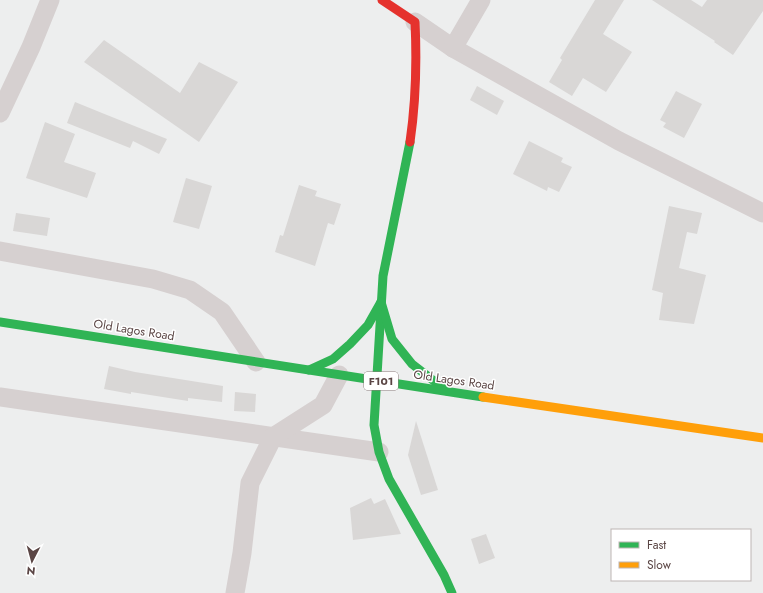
<svg xmlns="http://www.w3.org/2000/svg" width="763" height="593" viewBox="0 0 763 593" font-family="Jost,sans-serif">
  <style>
    .building { fill: #d9d7d6 }
    .lines { fill: none; stroke-linecap: round; stroke-linejoin: round }
    .street { stroke: #d6d0d0; stroke-width: 19 }
    .fast { stroke: #30b455; stroke-width: 9 }
    .slow { stroke: #ff9f0a; stroke-width: 9 }
    .jam { stroke: #e5322d; stroke-width: 9 }
    .labels { text-anchor: middle; dominant-baseline: central; stroke-width: 3; stroke-linejoin: round; paint-order: stroke }
    .shield { fill: #fff; stroke: #8c7d7c; stroke-width: 1 }
    .shield-label { font-size: 11px; font-weight: bold; fill: #5a4544 }
    .street-label { font-size: 12px; fill: #5a4544; stroke: #fff }
  </style>
  <rect width="100%" height="100%" fill="#edeeee"/>
  <g class="building">
    <polygon points="595,0 624,0 603,34 632,52 606,92 583,78 572,96 549,82 562,60 560,58"/>
    <polygon points="652,0 691,0 702,7 707,0 763,0 763,11 733,55 714,42 715,41"/>
    <polygon points="104,40 180,93 199,62 238,82 199,142 84,62"/>
    <polygon points="477,86 504,101 497,115 470,100"/>
    <polygon points="676,91 702,104 684,138 663,127 666,123 660,120"/>
    <polygon points="75,102 102,113 167,139 159,154 133,141 130,148 67,123"/>
    <polygon points="45,122 75,134 64,162 96,173 87,198 26,178"/>
    <polygon points="529,141 563,158 561,162 572,167 559,192 548,187 547,191 513,174"/>
    <polygon points="186,178 212,186 199,229 173,222"/>
    <polygon points="299,185 317,191 315,196 341,204 334,225 328,223 315,266 275,252 280,235 283,236"/>
    <polygon points="669,206 702,213 697,234 687,232 679,268 706,275 694,324 659,320 663,293 652,290"/>
    <polygon points="16,213 50,218 47,236 13,231"/>
    <polygon points="109,366 135,372 223,386 222,402 188,398 188,401 131,392 131,394 104,389"/>
    <polygon points="235,392 256,394 255,412 234,411"/>
    <polygon points="416,421 438,490 421,495 408,455"/>
    <polygon points="371,498 374,504 385,499 401,534 353,540 350,508"/>
    <polygon points="486,534 495,558 479,564 471,539"/>
  </g>
  <g class="lines">
    <g class="street">
      <polyline points="415,22 453,48 619,141 763,213"/>
      <polyline points="453,48 481,0"/>
      <polyline points="0,113 31,47 50,0"/>
      <polyline points="0,251 153,279 190,290 222,312 256,362"/>
      <polyline points="0,397 379,452"/>
      <polyline points="235,593 242,553 250,483 273,437 323,405 339,375"/>
    </g>
    <g class="fast">
      <polyline points="410,142 383,276 374,425 379,452 389,479 444,575 452,593"/>
      <polyline points="381,302 392,339 412,364 447,391"/>
      <polyline points="0,322 483,397"/>
      <polyline points="309,370 333,359 350,344 368,325 381,302"/>
    </g>
    <polyline class="slow" points="483,397 763,438"/>
    <path class="jam" d="M 382,0 L 415,22 C 417,64 416,101 410,142"/>
  </g>
  <g class="labels">
    <rect class="shield" x="364" y="372" width="34" height="18" rx="3"/>
    <g class="shield-label">
      <text x="381" y="381">F101</text>
    </g>
    <g class="street-label">
      <text transform="translate(134 330) rotate(9)">Old Lagos Road</text>
      <text transform="translate(454 380) rotate(8)">Old Lagos Road</text>
    </g>
  </g>
  <rect x="611" y="529" width="140" height="52" fill="#ffffff" stroke="#bdb5b4"/>
  <rect x="619" y="542" width="20" height="6" fill="#30b455" stroke="#bdb5b4"/>
  <text x="647" y="549" font-size="12" fill="#5a4544">Fast</text>
  <rect x="619" y="562" width="20" height="6" fill="#ff9f0a" stroke="#bdb5b4"/>
  <text x="647" y="569" font-size="12" fill="#5a4544">Slow</text>
  <g transform="translate(32 561) rotate(186)" stroke="#ffffff" stroke-width="3" paint-order="stroke">
  <path d="M0-3L7 15L0 10L-7 15Z" fill="#5a4544"/>
  <text y="-6" font-size="11" font-weight="bold" text-anchor="middle" fill="#5a4544">N</text>
  </g>
</svg>
